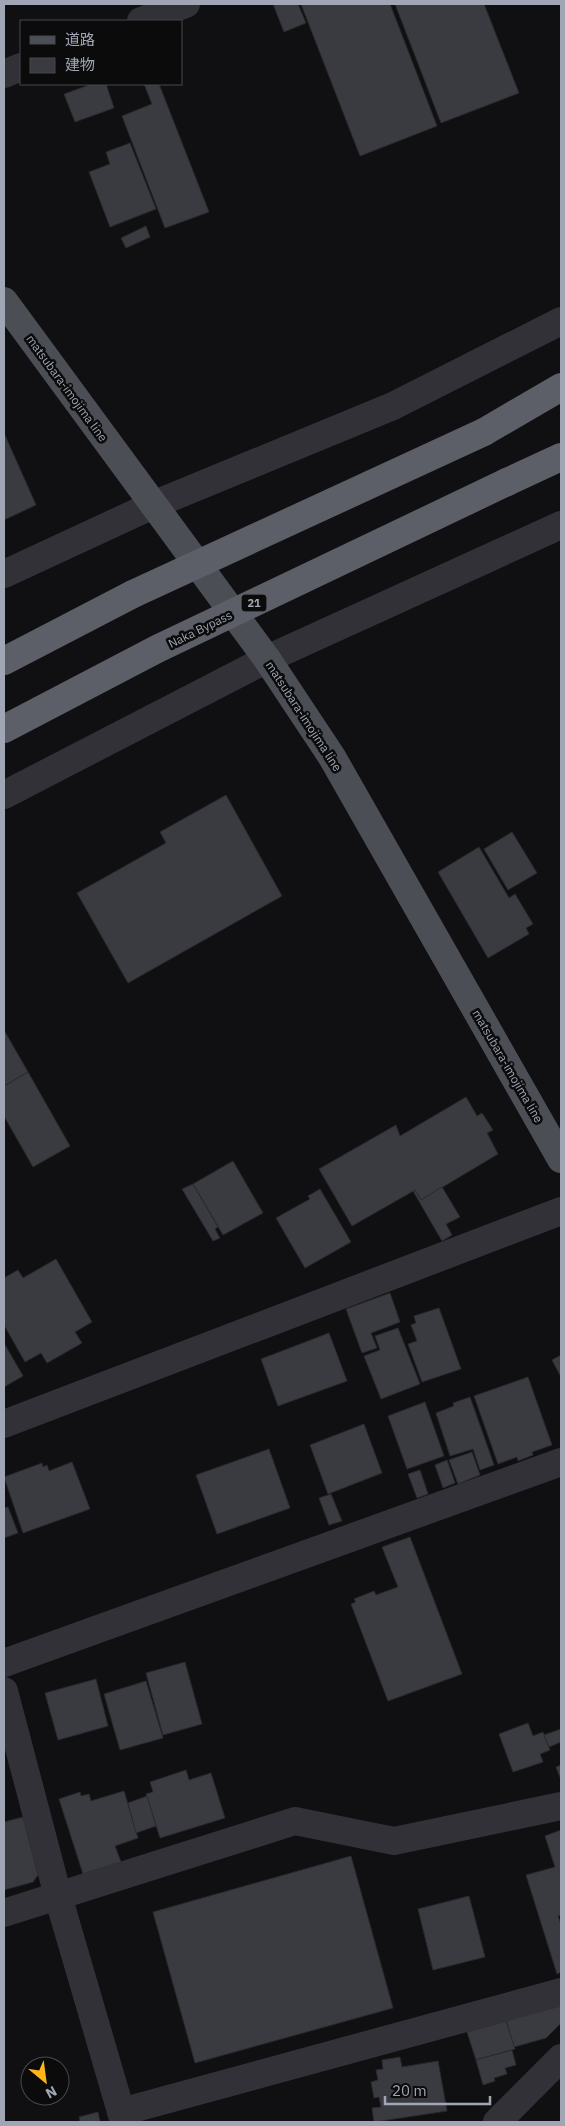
<svg xmlns="http://www.w3.org/2000/svg" width="565" height="2126" viewBox="0 0 565 2126" font-family="'IBM Plex Sans','Noto Sans JP',sans-serif">
  <style>
    .building { fill: #3a3b40; stroke: #2a2a2e }
    .lines { fill: none; stroke-linecap: round; stroke-linejoin: round }
    .minor { stroke: #313137; stroke-width: 28 }
    .major { stroke: #4c4e56; stroke-width: 28 }
    .highway { stroke: #5c5f68; stroke-width: 28 }
    .highway-bridge { stroke: #5c5f68; stroke-width: 28 }
    .labels { text-anchor: middle; dominant-baseline: central; stroke-width: 5; stroke-linejoin: round; paint-order: stroke }
    .shield { fill: #0b0b0c; stroke: #737882; stroke-width: 1 }
    .shield-label { font-size: 11px; font-weight: bold; fill: #a0a6b4 }
    .street-label { font-size: 12px; fill: #a0a6b4; stroke: #0b0b0c }
  </style>
  <rect width="100%" height="100%" fill="#101012"/>
  <g class="building">
    <polygon points="273,4 298,4 306,23 284,32"/>
    <polygon points="301,4 390,4 437,126 360,156"/>
    <polygon points="395,4 484,4 519,93 441,123"/>
    <polygon points="92,84 106,84 114,108 75,122 64,94"/>
    <polygon points="144,84 159,84 209,212 165,228 122,116 152,104"/>
    <polygon points="130,143 156,209 110,227 89,172 110,164 106,152"/>
    <polygon points="146,226 150,237 126,248 121,238"/>
    <polygon points="4,433 36,505 4,520"/>
    <polygon points="226,795 282,896 128,983 77,893 166,843 160,832"/>
    <polygon points="512,832 537,873 508,890 484,849"/>
    <polygon points="479,847 509,898 515,894 533,924 526,928 529,934 488,958 438,872"/>
    <polygon points="4,1030 28,1072 4,1086"/>
    <polygon points="28,1072 70,1146 33,1167 4,1116 4,1086"/>
    <polygon points="466,1097 477,1116 482,1113 493,1130 487,1133 498,1154 421,1200 415,1190 352,1226 319,1169 396,1125 400,1136"/>
    <polygon points="233,1161 263,1213 223,1235 193,1184"/>
    <polygon points="193,1184 218,1227 215,1229 220,1238 213,1241 182,1189"/>
    <polygon points="442,1187 460,1217 446,1224 452,1235 442,1241 413,1191 415,1190 421,1200"/>
    <polygon points="320,1189 351,1242 305,1268 276,1218 310,1199 308,1196"/>
    <polygon points="56,1259 92,1322 75,1332 82,1343 47,1363 41,1353 25,1362 4,1325 4,1278 18,1270 23,1278"/>
    <polygon points="390,1293 400,1322 371,1333 377,1348 362,1353 346,1309"/>
    <polygon points="439,1308 461,1369 422,1382 408,1344 417,1341 411,1325 416,1323 414,1316"/>
    <polygon points="398,1328 420,1384 381,1399 364,1356 380,1350 375,1336"/>
    <polygon points="329,1333 347,1381 278,1406 261,1359"/>
    <polygon points="4,1343 23,1376 4,1387"/>
    <polygon points="561,1355 561,1377 552,1360"/>
    <polygon points="528,1377 552,1445 532,1452 533,1455 518,1461 517,1457 498,1464 474,1396"/>
    <polygon points="470,1397 494,1465 480,1470 473,1449 450,1456 436,1413 454,1406 453,1403"/>
    <polygon points="425,1402 444,1456 407,1469 388,1416"/>
    <polygon points="364,1424 382,1473 328,1494 310,1445"/>
    <polygon points="269,1449 290,1508 217,1534 196,1475"/>
    <polygon points="472,1452 480,1475 458,1484 449,1460"/>
    <polygon points="447,1460 455,1483 443,1488 435,1465"/>
    <polygon points="72,1462 90,1509 23,1533 4,1477 42,1463 43,1467 47,1465 49,1471"/>
    <polygon points="420,1470 428,1494 417,1498 408,1474"/>
    <polygon points="331,1494 342,1521 329,1525 319,1498"/>
    <polygon points="8,1507 18,1533 4,1538 4,1508"/>
    <polygon points="410,1537 462,1674 388,1701 351,1604 356,1602 354,1599 374,1591 376,1595 398,1587 382,1547"/>
    <polygon points="185,1662 202,1724 163,1735 146,1673"/>
    <polygon points="96,1679 108,1726 58,1740 45,1693"/>
    <polygon points="146,1681 163,1738 120,1750 104,1694"/>
    <polygon points="528,1723 533,1736 543,1732 550,1750 540,1754 543,1762 513,1772 499,1734"/>
    <polygon points="561,1729 561,1742 549,1747 544,1735"/>
    <polygon points="561,1765 561,1780 556,1767"/>
    <polygon points="186,1770 189,1780 211,1773 225,1818 160,1838 146,1794 153,1792 150,1782"/>
    <polygon points="124,1791 138,1838 115,1846 121,1862 83,1874 59,1799 80,1792 81,1796 89,1794 91,1801"/>
    <polygon points="147,1796 156,1826 136,1833 128,1803"/>
    <polygon points="23,1817 38,1875 33,1882 4,1890 4,1822"/>
    <polygon points="561,1830 561,1915 558,1916 561,1925 561,1972 557,1974 526,1875 555,1867 545,1836"/>
    <polygon points="351,1856 393,2008 195,2063 153,1912"/>
    <polygon points="469,1896 485,1957 433,1970 418,1909"/>
    <polygon points="561,2004 561,2023 546,2038 514,2047 506,2021"/>
    <polygon points="506,2021 515,2049 476,2060 467,2032"/>
    <polygon points="512,2050 516,2065 505,2068 507,2074 494,2078 495,2081 483,2085 476,2060"/>
    <polygon points="400,2057 402,2067 438,2061 447,2111 374,2122 372,2108 381,2107 379,2097 374,2098 371,2082 378,2080 376,2070 383,2069 382,2060"/>
    <polygon points="98,2112 100,2122 80,2122 79,2117"/>
  </g>
  <g class="lines">
    <g class="minor">
      <polyline points="141,21 186,4"/>
      <polyline points="4,74 21,67"/>
      <polyline points="4,574 153,505 393,406 561,321"/>
      <polyline points="4,795 267,659 561,525"/>
      <polyline points="4,1424 561,1211"/>
      <polyline points="4,1663 561,1462"/>
      <polyline points="4,1691 58,1896 124,2122"/>
      <polyline points="4,1913 295,1821 394,1841 561,1806"/>
      <polyline points="121,2112 561,1992"/>
      <polyline points="497,2122 561,2058"/>
    </g>
    <polyline class="major" points="4,301 267,659 332,757 561,1159"/>
    <g class="highway">
      <polyline points="484,432 561,387"/>
      <polyline points="507,482 561,457"/>
      <polyline points="4,661 133,594"/>
    </g>
    <g class="highway-bridge">
      <polyline points="133,594 484,432"/>
      <polyline points="4,729 157,649 507,482"/>
    </g>
  </g>
  <g class="labels">
    <rect class="shield" x="241.5" y="594.5" width="25" height="17" rx="4"/>
    <g class="shield-label">
      <text x="254" y="603">21</text>
    </g>
    <g class="street-label">
      <text transform="translate(67 388) rotate(54)">matsubara-imojima line</text>
      <text transform="translate(200 629) rotate(-26)">Naka Bypass</text>
      <text transform="translate(304 716) rotate(57)">matsubara-imojima line</text>
      <text transform="translate(508 1066) rotate(60)">matsubara-imojima line</text>
    </g>
  </g>
  <rect width="565" height="2126" fill="none" stroke="#a0a6b4" stroke-width="10"/>
  <rect x="20" y="20" width="162" height="65" fill="#0b0b0c" stroke="#47494f"/>
  <rect x="30" y="36" width="25" height="8" fill="#4c4e56" stroke="#47494f"/>
  <text x="65" y="45" font-size="15" fill="#a0a6b4">道路</text>
  <rect x="30" y="58" width="25" height="15" fill="#3a3b40" stroke="#47494f"/>
  <text x="65" y="70" font-size="15" fill="#a0a6b4">建物</text>
  <g transform="translate(45 2081) rotate(151)"><circle r="24" fill="#0b0b0c" stroke="#47494f"/>
  <path d="M0-4L9 19L0 12L-9 19Z" fill="#ffb51a"/>
  <text y="-8" font-size="14" font-weight="bold" text-anchor="middle" fill="#a0a6b4">N</text>
  </g>
  <path d="M385 2096v8h105v-8" fill="none" stroke="#a0a6b4" stroke-width="2.5"/>
  <text x="392" y="2096" font-size="15" fill="#a0a6b4" stroke="#0b0b0c" stroke-width="4" paint-order="stroke">20 m</text>
</svg>
